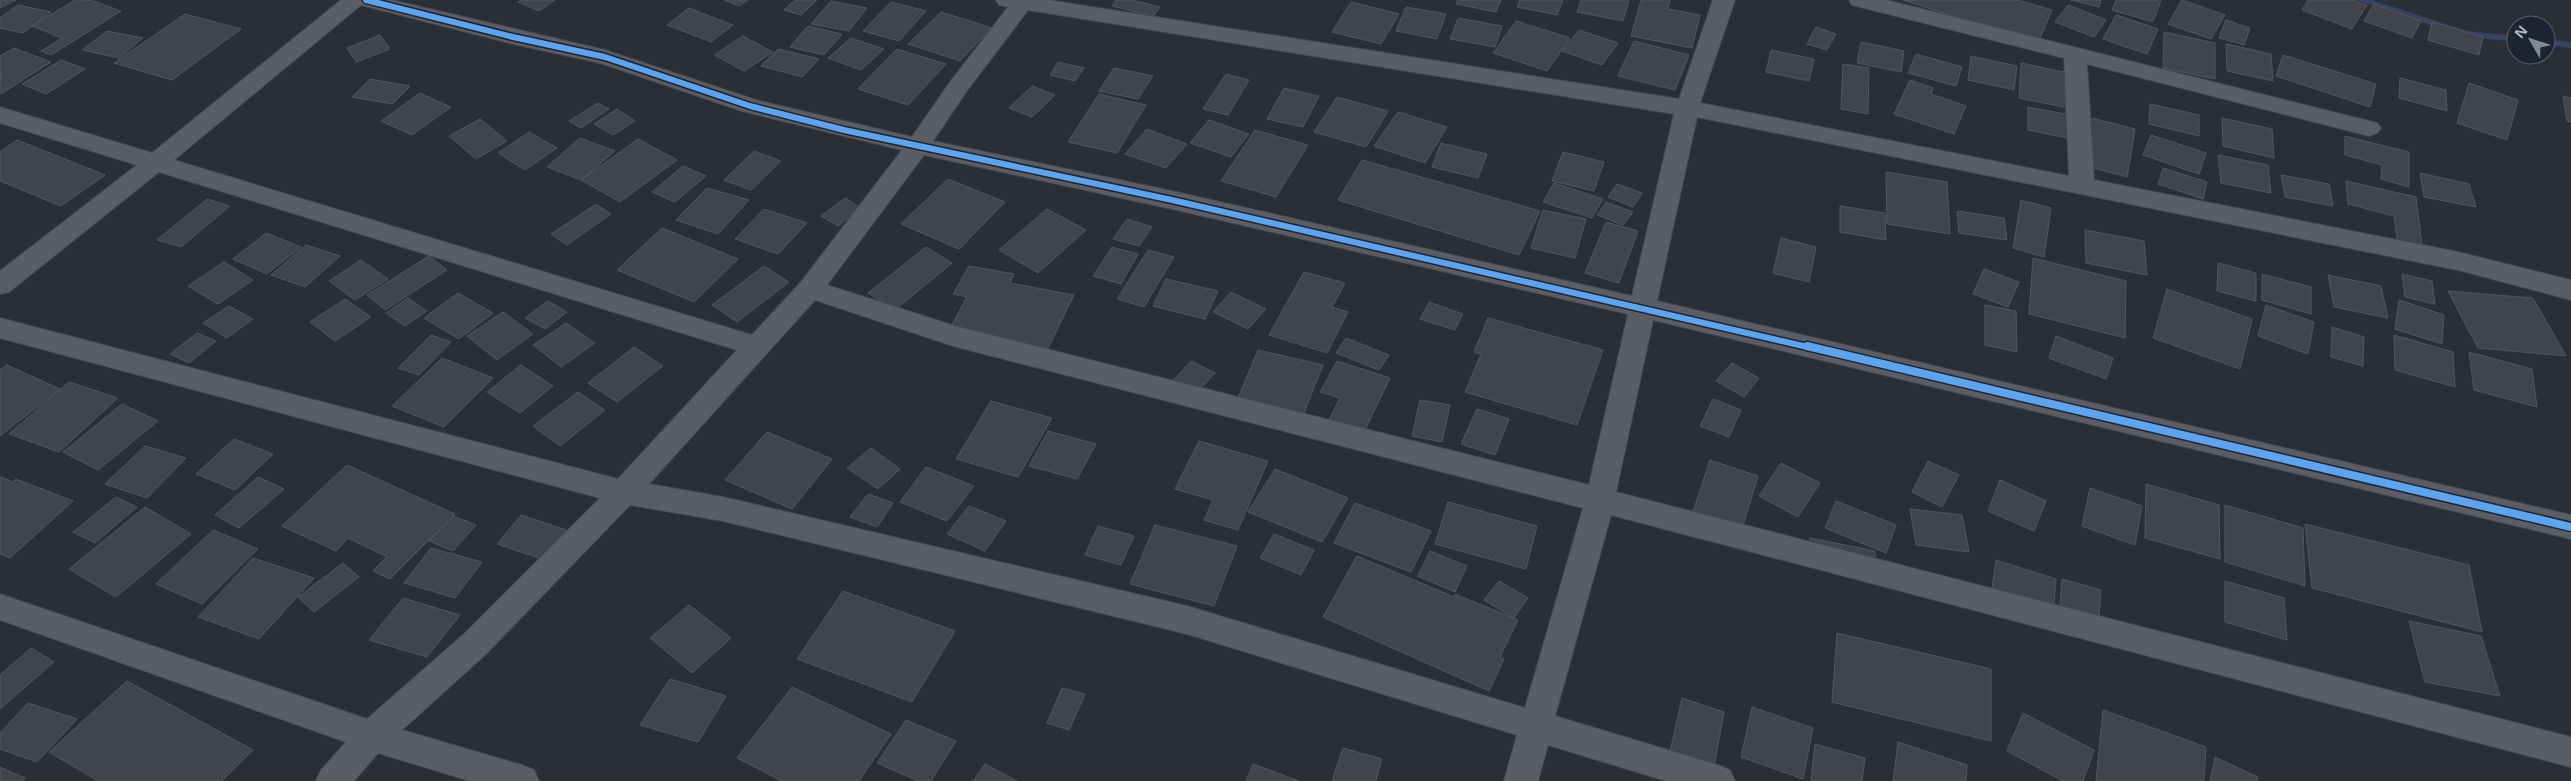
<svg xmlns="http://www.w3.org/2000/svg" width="2571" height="781" viewBox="0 0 2571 781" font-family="'Open Sans',sans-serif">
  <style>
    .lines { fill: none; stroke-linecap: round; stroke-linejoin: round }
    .stream { fill: #37445f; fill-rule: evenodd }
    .building { fill: #41444c; stroke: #52565e }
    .minor-casing { stroke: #46494f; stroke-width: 2 }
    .minor { fill: #5a5d65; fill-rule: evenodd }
    .cycleway-far1-casing { stroke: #1d2331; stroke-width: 9 }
    .cycleway-casing { stroke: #1d2331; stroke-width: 11 }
    .cycleway-far1 { stroke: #60a3ed; stroke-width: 6 }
    .cycleway { stroke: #60a3ed; stroke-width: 8 }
  </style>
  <rect width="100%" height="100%" fill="#2a2e36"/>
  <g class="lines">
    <g class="stream">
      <polygon points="2356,0 2372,0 2467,31 2516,36 2516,42 2462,36"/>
      <polygon points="2546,39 2571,42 2571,48 2546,45"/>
    </g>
  </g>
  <g class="building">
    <polygon points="0,0 16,0 0,8"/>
    <polygon points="75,0 91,0 121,11 51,55 41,51 62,38 32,26"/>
    <polygon points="522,0 555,0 539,11 518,2"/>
    <polygon points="724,0 748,0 739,6"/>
    <polygon points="795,0 817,0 801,15 784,10"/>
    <polygon points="1116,0 1132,0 1160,7 1153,16 1112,6"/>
    <polygon points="1458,0 1501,0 1496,12 1456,4"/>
    <polygon points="1520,0 1563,0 1557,15 1517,7"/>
    <polygon points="1581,0 1629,0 1623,21 1577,12"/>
    <polygon points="1641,0 1670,0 1668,9 1700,15 1692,48 1631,36"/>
    <polygon points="1903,0 2018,0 2052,10 2038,43"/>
    <polygon points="2071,0 2101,0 2099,7"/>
    <polygon points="2116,0 2161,0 2153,22 2112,10"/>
    <polygon points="2182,0 2225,15 2211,39 2168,24"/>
    <polygon points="2308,0 2353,0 2367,5 2352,29 2302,10"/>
    <polygon points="831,1 867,8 849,31 811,24"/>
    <polygon points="891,2 926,11 899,41 863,31"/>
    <polygon points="1351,2 1399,14 1381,44 1332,32"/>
    <polygon points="2374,4 2421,21 2412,38 2364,21"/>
    <polygon points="18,5 51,12 23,33 0,28 0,18"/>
    <polygon points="2068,5 2106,20 2094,37 2055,22"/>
    <polygon points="1406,7 1446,14 1437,39 1396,31"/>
    <polygon points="689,8 733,25 711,42 667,25"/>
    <polygon points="941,12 992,28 960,61 908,44"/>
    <polygon points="185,14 241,29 172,80 114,63"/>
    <polygon points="2116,15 2158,29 2147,54 2103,39"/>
    <polygon points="1458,18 1502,26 1495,47 1450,39"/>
    <polygon points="2226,20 2250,28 2244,45 2219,38"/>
    <polygon points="1516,21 1570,38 1547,71 1493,53"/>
    <polygon points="2432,22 2483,37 2479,55 2428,40"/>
    <polygon points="808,26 842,34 824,55 790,47"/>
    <polygon points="1816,27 1836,34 1827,50 1807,44"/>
    <polygon points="1579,30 1618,43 1602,65 1562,51"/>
    <polygon points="107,31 143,38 119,58 82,50"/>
    <polygon points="2164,32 2215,43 2215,79 2163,68"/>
    <polygon points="380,35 390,49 356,62 347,48"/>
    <polygon points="743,36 773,52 744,71 714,55"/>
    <polygon points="851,38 884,49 861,70 828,58"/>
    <polygon points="1634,41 1689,55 1675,90 1618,76"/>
    <polygon points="1861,42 1904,51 1901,72 1857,63"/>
    <polygon points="2226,44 2271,54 2273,81 2227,71"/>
    <polygon points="14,48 51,62 1,94 0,56"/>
    <polygon points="778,49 819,59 802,77 761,66"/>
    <polygon points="897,49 946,64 908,105 858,89"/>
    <polygon points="1771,50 1814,59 1809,81 1766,72"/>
    <polygon points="1916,54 1962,67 1956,86 1908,73"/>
    <polygon points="2283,55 2376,84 2370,107 2276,76"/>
    <polygon points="1971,56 2017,66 2014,90 1968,80"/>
    <polygon points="61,60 85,69 46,94 22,84"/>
    <polygon points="1058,62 1084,68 1075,81 1050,75"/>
    <polygon points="2021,63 2078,75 2078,110 2019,98"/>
    <polygon points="1843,64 1869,68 1868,114 1841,109"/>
    <polygon points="1114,68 1153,76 1138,99 1099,91"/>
    <polygon points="1226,74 1249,80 1228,115 1203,109"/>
    <polygon points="2400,78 2446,90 2447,111 2399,98"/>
    <polygon points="370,79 410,86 392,104 352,97"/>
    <polygon points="1910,80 1933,88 1931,94 1966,106 1954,134 1894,114"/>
    <polygon points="2469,83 2518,100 2507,140 2457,123"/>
    <polygon points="1032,86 1055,95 1032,117 1009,108"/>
    <polygon points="1284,88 1319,96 1303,127 1267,119"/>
    <polygon points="420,93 451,107 412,135 381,121"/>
    <polygon points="1099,94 1146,105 1117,153 1068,142"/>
    <polygon points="2563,96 2571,98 2571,122 2567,121"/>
    <polygon points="1337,97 1388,111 1366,147 1314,132"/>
    <polygon points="598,103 609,109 581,128 569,121"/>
    <polygon points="2150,104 2199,115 2199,136 2149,124"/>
    <polygon points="2028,107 2081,117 2081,141 2028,130"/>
    <polygon points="617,109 635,121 613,135 594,124"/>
    <polygon points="1398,112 1447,127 1425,163 1374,146"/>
    <polygon points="2092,118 2135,129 2127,177 2083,165"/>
    <polygon points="2222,118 2272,129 2274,158 2223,146"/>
    <polygon points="480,119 507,141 476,159 449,136"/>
    <polygon points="1209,120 1249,134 1231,157 1190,143"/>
    <polygon points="1147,129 1187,144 1166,168 1125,154"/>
    <polygon points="1255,130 1308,145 1276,197 1221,181"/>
    <polygon points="529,132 557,148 525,170 498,153"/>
    <polygon points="2151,135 2206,153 2199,174 2143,155"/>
    <polygon points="2345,136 2409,152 2409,187 2381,179 2382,165 2345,155"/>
    <polygon points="580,138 615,151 581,180 547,167"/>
    <polygon points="638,139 677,160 620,202 581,180"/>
    <polygon points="17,140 105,175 61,206 0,181 0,152"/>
    <polygon points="1441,143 1487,154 1478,178 1432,167"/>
    <polygon points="754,151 781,161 751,190 724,180"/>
    <polygon points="1563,152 1604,162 1594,191 1552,181"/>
    <polygon points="2218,155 2268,165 2271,193 2221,183"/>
    <polygon points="1362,160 1540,211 1519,255 1338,200"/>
    <polygon points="683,166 706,176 675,202 652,192"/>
    <polygon points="2163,168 2207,182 2203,199 2158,184"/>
    <polygon points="1886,172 1947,182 1950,234 1887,224"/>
    <polygon points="2420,173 2469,184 2476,207 2424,197"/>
    <polygon points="2281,175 2329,184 2333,206 2285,197"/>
    <polygon points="948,179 1005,202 959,249 901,224"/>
    <polygon points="2346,181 2416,197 2422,245 2397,240 2394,216 2348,204"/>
    <polygon points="1554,183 1603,199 1592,218 1543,202"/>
    <polygon points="1617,184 1642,193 1633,207 1608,197"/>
    <polygon points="707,188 749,200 718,234 676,220"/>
    <polygon points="845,198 861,208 838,226 821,216"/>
    <polygon points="207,199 230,206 181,247 157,240"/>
    <polygon points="2021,200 2051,208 2044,257 2013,248"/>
    <polygon points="1606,202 1633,212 1623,225 1597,215"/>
    <polygon points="596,204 611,214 567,245 551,234"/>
    <polygon points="1840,206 1885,213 1886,240 1840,232"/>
    <polygon points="764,209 807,223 778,254 735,239"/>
    <polygon points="1047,209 1086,230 1038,273 999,250"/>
    <polygon points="1543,210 1586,219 1575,258 1531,248"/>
    <polygon points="1957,211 2004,218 2007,240 1959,233"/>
    <polygon points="1127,219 1152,227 1139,246 1113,239"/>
    <polygon points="1606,222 1638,231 1619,283 1585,273"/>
    <polygon points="662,228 738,259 694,302 617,270"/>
    <polygon points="2085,230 2144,241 2147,275 2086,263"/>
    <polygon points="266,233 301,247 267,274 233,259"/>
    <polygon points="1781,238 1816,247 1809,282 1773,273"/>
    <polygon points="306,245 340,256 305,287 271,275"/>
    <polygon points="926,247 952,263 895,310 868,293"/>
    <polygon points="1112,247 1138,254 1121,284 1093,276"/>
    <polygon points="1148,250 1174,257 1144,307 1117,299"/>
    <polygon points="429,256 447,270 385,310 367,295"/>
    <polygon points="2033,258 2126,281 2125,338 2029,314"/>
    <polygon points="361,260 388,279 355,300 329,281"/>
    <polygon points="224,262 253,280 218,304 188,286"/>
    <polygon points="2218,263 2256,273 2256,301 2217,291"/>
    <polygon points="764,266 789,282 737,322 712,305"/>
    <polygon points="969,266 1014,274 1010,283 1074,295 1046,352 948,332 967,297 953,294"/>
    <polygon points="1984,269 2019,282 2008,307 1973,294"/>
    <polygon points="1304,272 1345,283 1332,307 1348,312 1327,353 1269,335"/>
    <polygon points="2262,274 2311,287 2311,314 2262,300"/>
    <polygon points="2402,274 2432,281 2435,304 2405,297"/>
    <polygon points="2328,275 2381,286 2388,318 2334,307"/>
    <polygon points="1166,279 1218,291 1205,319 1153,306"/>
    <polygon points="2167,289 2252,319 2240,369 2153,338"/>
    <polygon points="2448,291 2533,298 2566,356 2478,348"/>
    <polygon points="1231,292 1266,309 1248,329 1213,312"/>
    <polygon points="458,293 493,313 459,339 424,318"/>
    <polygon points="408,298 427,311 405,326 386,313"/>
    <polygon points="345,299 371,317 335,341 310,322"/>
    <polygon points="2399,300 2444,315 2442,344 2395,329"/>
    <polygon points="548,301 567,312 545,329 525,318"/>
    <polygon points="1429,302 1463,314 1455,330 1420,319"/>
    <polygon points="1985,305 2016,311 2017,352 1985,345"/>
    <polygon points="2266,305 2314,322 2308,354 2258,336"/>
    <polygon points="229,306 253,319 227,338 203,323"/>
    <polygon points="503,312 533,334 497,360 467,336"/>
    <polygon points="1488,318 1603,350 1577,425 1465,392 1481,354 1474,352"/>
    <polygon points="566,323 595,343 561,367 533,345"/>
    <polygon points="2332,327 2364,337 2363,366 2331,357"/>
    <polygon points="197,333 216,341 189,363 170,354"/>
    <polygon points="431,335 451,342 419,375 398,368"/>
    <polygon points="2394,335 2453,352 2455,387 2395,370"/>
    <polygon points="2056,336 2113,358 2106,379 2049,358"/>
    <polygon points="1346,338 1389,355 1379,370 1336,353"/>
    <polygon points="634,347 663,366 617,402 588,383"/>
    <polygon points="1258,350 1323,365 1304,413 1238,398"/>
    <polygon points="2469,352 2532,369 2537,407 2474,390"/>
    <polygon points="442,358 493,378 444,427 392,406"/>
    <polygon points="1191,361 1215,373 1192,398 1168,386"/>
    <polygon points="1337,361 1390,378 1363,434 1328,422 1340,398 1320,392"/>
    <polygon points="1732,363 1759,378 1744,397 1716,381"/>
    <polygon points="7,365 60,389 0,436 0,370"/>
    <polygon points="521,365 553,386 520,413 487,392"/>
    <polygon points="69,382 118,398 59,452 9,434"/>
    <polygon points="578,392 605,410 560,446 533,426"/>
    <polygon points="1713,399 1741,410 1729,437 1700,426"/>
    <polygon points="1420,400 1450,405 1442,442 1412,436"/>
    <polygon points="991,401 1052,418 1018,477 956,459"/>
    <polygon points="122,404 158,421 98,470 63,452"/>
    <polygon points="1477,409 1509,419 1495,455 1461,444"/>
    <polygon points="1048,431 1096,444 1077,479 1029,466"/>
    <polygon points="767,432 832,459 792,509 725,480"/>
    <polygon points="234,439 273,454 235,490 196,474"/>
    <polygon points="1199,441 1268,461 1238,530 1204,520 1213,500 1175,489"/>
    <polygon points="145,446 186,458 147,498 105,484"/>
    <polygon points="871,448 900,469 878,489 847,468"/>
    <polygon points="1710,460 1758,476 1739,539 1690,521"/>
    <polygon points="1928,461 1959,475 1942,507 1912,492"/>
    <polygon points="1781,463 1820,483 1798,517 1759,496"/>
    <polygon points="347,465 455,514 390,579 373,571 387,557 348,538 336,551 282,526"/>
    <polygon points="926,467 974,486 947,521 900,502"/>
    <polygon points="1275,469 1348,498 1322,542 1248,512"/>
    <polygon points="0,477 13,482 16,479 73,501 10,558 0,554"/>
    <polygon points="258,477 284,489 239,528 215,515"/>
    <polygon points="2000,480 2046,501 2034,531 1988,511"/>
    <polygon points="2146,484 2219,505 2220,559 2145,538"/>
    <polygon points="2090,488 2142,506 2135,545 2082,526"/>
    <polygon points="868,494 893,503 877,527 850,517"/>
    <polygon points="116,497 137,507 95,543 73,532"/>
    <polygon points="1836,501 1896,525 1886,553 1825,528"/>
    <polygon points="1448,502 1537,526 1526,569 1435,544"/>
    <polygon points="1355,503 1431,531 1411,572 1334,543"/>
    <polygon points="2225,505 2303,528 2305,586 2225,562"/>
    <polygon points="969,506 1006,521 985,551 947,534"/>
    <polygon points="145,507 191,534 116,597 69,569"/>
    <polygon points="1910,509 1962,515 1969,552 1916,545"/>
    <polygon points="521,515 566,530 542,559 497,544"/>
    <polygon points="453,516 476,525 453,551 429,541"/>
    <polygon points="2305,524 2469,565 2482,632 2312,588"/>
    <polygon points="1155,525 1237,546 1214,606 1130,584"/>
    <polygon points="1098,526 1134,536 1121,565 1085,555"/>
    <polygon points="213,530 258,549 202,604 156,584"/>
    <polygon points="1274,534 1314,550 1301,575 1260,558"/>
    <polygon points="1810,538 1875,551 1876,574 1809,561"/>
    <polygon points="431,548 482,562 455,598 404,583"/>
    <polygon points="1430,551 1467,566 1455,592 1418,576"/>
    <polygon points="1357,556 1454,597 1455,594 1518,620 1500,657 1504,659 1489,691 1323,617"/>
    <polygon points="253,558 314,578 259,639 198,617"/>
    <polygon points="1996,560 2056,579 2053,614 1991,595"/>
    <polygon points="343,563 359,577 314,612 298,597"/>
    <polygon points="2062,579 2101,590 2098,629 2059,617"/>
    <polygon points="1499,581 1528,598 1514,618 1484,600"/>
    <polygon points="2225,581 2284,598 2287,640 2225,622"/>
    <polygon points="843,591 955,631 912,702 797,659"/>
    <polygon points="403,598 460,615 427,657 369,640"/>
    <polygon points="689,605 731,638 692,673 650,638"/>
    <polygon points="2409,621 2481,636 2500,696 2425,682"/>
    <polygon points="1837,633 1991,669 1991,741 1832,702"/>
    <polygon points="31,648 54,662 0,709 0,675"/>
    <polygon points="670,679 726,696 698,742 640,725"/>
    <polygon points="127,681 253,750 222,781 98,781 49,752"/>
    <polygon points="792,687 891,734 859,781 782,781 737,758"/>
    <polygon points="1062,688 1085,694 1069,730 1047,723"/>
    <polygon points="1682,698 1724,712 1714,766 1670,752"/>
    <polygon points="28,703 77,719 37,762 0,749 0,733"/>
    <polygon points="1752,707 1813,728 1803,779 1741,757"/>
    <polygon points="2103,710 2206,747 2204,781 2096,781"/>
    <polygon points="2023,713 2094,750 2083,781 2063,781 2007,751"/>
    <polygon points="906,720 956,741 931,781 918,781 877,763"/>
    <polygon points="1898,742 1967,765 1966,781 1893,781"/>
    <polygon points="1815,744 1865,758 1862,781 1811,781"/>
    <polygon points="1343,748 1382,759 1376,781 1332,781"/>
    <polygon points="2215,757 2258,777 2257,781 2210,781"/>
    <polygon points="985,764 1017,781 973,781"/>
    <polygon points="1253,764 1299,781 1246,781"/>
    <polygon points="0,767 25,778 22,781 0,781"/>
  </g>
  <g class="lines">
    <g class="minor-casing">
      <path id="minor" d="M 341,0 L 392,0 L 605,50 L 756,100 L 912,137 L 950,82 L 1008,7 L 999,5 L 996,0 L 1048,0 L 1679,99 L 1713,0 L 1735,0 L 1700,103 L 2069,176 L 2064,58 L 1852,5 L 1849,0 L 1886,0 L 2377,123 L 2381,128 L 2377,133 L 2369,136 L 2087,64 L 2094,180 L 2458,252 L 2571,280 L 2571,300 L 2458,270 L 1697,117 L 1657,301 L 2571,515 L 2571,539 L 1653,320 L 1616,492 L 2571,737 L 2571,767 L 1611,515 L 1555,716 L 1718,765 L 1730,770 L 1735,781 L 1666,781 L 1548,745 L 1538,781 L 1504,781 L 1517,735 L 1187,634 L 723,521 L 630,505 L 486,654 L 402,730 L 522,765 L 534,770 L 539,781 L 470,781 L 378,753 L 354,781 L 316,781 L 321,770 L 346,742 L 0,620 L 0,594 L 367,719 L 464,634 L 600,498 L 0,338 L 0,318 L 618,479 L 737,350 L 159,172 L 9,292 L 0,294 L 0,271 L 137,165 L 0,123 L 0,107 L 152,153 ZM 361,5 L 513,44 L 600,63 L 742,111 L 902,150 L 801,282 L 752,335 L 174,160 ZM 1028,10 L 1674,114 L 1632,296 L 1172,191 L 933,141 L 966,92 ZM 924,155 L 1172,209 L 1628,314 L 1589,485 L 955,326 L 827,285 ZM 815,300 L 953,346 L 1583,508 L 1525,708 L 1187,606 L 723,497 L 649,484 Z"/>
    </g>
    <use href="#minor" class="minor"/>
    <g class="cycleway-far1-casing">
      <polyline id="cycleway-far1" points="366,0 513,37 605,57 750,106 844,130 1172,200 1812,348"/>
    </g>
    <g class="cycleway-casing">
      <polyline id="cycleway" points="1807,346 2571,527"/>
    </g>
    <use href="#cycleway-far1" class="cycleway-far1"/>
    <use href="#cycleway" class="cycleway"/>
  </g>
  <g transform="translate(2531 40) rotate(309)"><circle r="24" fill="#1d2331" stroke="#595f6d"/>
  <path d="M0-4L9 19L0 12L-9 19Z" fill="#838895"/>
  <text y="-8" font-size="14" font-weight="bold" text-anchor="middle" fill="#b3b9c8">N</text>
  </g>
</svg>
